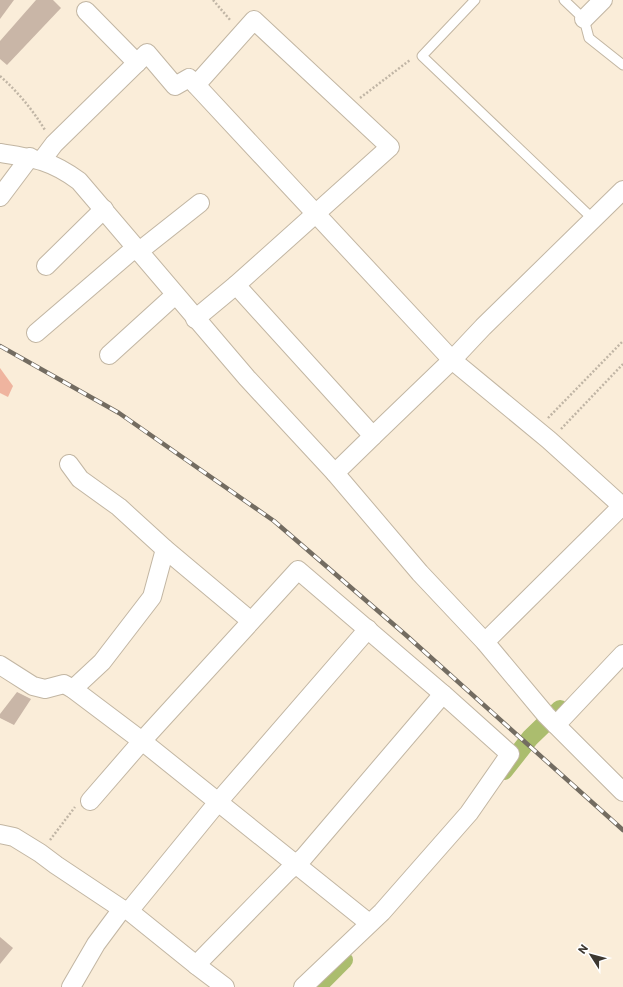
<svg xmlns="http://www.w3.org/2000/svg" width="623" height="987" viewBox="0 0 623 987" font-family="Commissioner,sans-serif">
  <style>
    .green { fill: #efb49f }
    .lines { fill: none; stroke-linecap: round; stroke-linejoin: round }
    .canal { stroke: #abbd6e; stroke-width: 18 }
    .building { fill: #c9b6a7 }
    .lane-casing { stroke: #c2b6a3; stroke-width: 11 }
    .street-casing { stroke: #c2b6a3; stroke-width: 20 }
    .path { stroke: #c0b5a5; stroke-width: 2.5; stroke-dasharray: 2 2; stroke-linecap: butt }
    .lane { stroke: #fff; stroke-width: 9 }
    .street { stroke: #fff; stroke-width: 18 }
    .rail-casing { stroke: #736c61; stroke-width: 4.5 }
    .rail { stroke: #fff; stroke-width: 3; stroke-dasharray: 9; stroke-linecap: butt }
  </style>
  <rect width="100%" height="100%" fill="#faedd9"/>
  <polygon class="green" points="0,368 13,386 8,397 0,393"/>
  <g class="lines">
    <g class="canal">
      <polyline points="504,771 530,738 560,709"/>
      <polyline points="317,987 344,960"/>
    </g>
  </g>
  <g class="building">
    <polygon points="0,0 14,0 0,19"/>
    <polygon points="36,0 53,0 61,8 7,65 0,59 0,41"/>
    <polygon points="17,692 31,699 14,725 0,718 0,714"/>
    <polygon points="0,937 13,948 0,964"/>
  </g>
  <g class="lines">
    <g class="lane-casing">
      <g id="lane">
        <polyline points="475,0 422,56 593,219"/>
        <polyline points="564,0 584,19 589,38 623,65"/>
      </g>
    </g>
    <g class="street-casing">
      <g id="street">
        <polyline points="86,11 137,63"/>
        <polyline points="584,19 603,0"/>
        <polyline points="196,85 452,360 549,440 623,507"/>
        <path d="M 0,153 C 33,158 51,160 79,181 L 247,378 L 335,473 L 420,573 L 485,642 L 546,715 L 623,792"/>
        <polyline points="42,160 54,144 147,53 175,86 189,78 196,85 254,20 390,147 236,285"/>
        <polyline points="0,197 30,157"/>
        <polyline points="138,252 200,203"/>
        <polyline points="46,266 104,209"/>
        <polyline points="195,319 236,285 373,436 452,360 483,327 623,190"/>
        <polyline points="36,333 135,248"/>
        <polyline points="109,355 175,295"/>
        <polyline points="69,464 80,479 119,507 165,549 251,621"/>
        <polyline points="335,473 373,436"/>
        <polyline points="485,642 622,506"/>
        <polyline points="0,665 33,686 45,689 64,684 73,689 142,741 369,923"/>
        <polyline points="73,689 102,662 152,597 165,549"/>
        <polyline points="556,725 623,654"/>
        <polyline points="90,801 142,741 298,570 443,694 510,754 469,813 382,912 303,987"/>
        <polyline points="0,834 14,837 40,853 56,865 122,909 129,911 196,965 225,987"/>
        <polyline points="129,911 218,802 368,629"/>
        <polyline points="196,965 287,872 304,857 443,694"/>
        <polyline points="71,987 96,944 122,909"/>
      </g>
    </g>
    <g class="path">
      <polyline points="213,0 231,21"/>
      <path d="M 0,76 C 18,92 32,109 45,130"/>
      <polyline points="360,98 410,60"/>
      <polyline points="548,418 623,341"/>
      <polyline points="561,429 623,364"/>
      <polyline points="50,840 75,807"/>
    </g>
    <use href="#lane" class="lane"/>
    <use href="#street" class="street"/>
    <g class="rail-casing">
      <polyline id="rail" points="0,346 119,413 274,521 407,636 623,830"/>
    </g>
    <use href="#rail" class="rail"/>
  </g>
  <g transform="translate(591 955) rotate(306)" stroke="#ffffff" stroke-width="3" paint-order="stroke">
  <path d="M0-3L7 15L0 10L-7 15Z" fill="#3d3831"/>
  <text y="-6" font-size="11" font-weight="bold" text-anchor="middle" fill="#3d3831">N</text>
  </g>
</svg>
